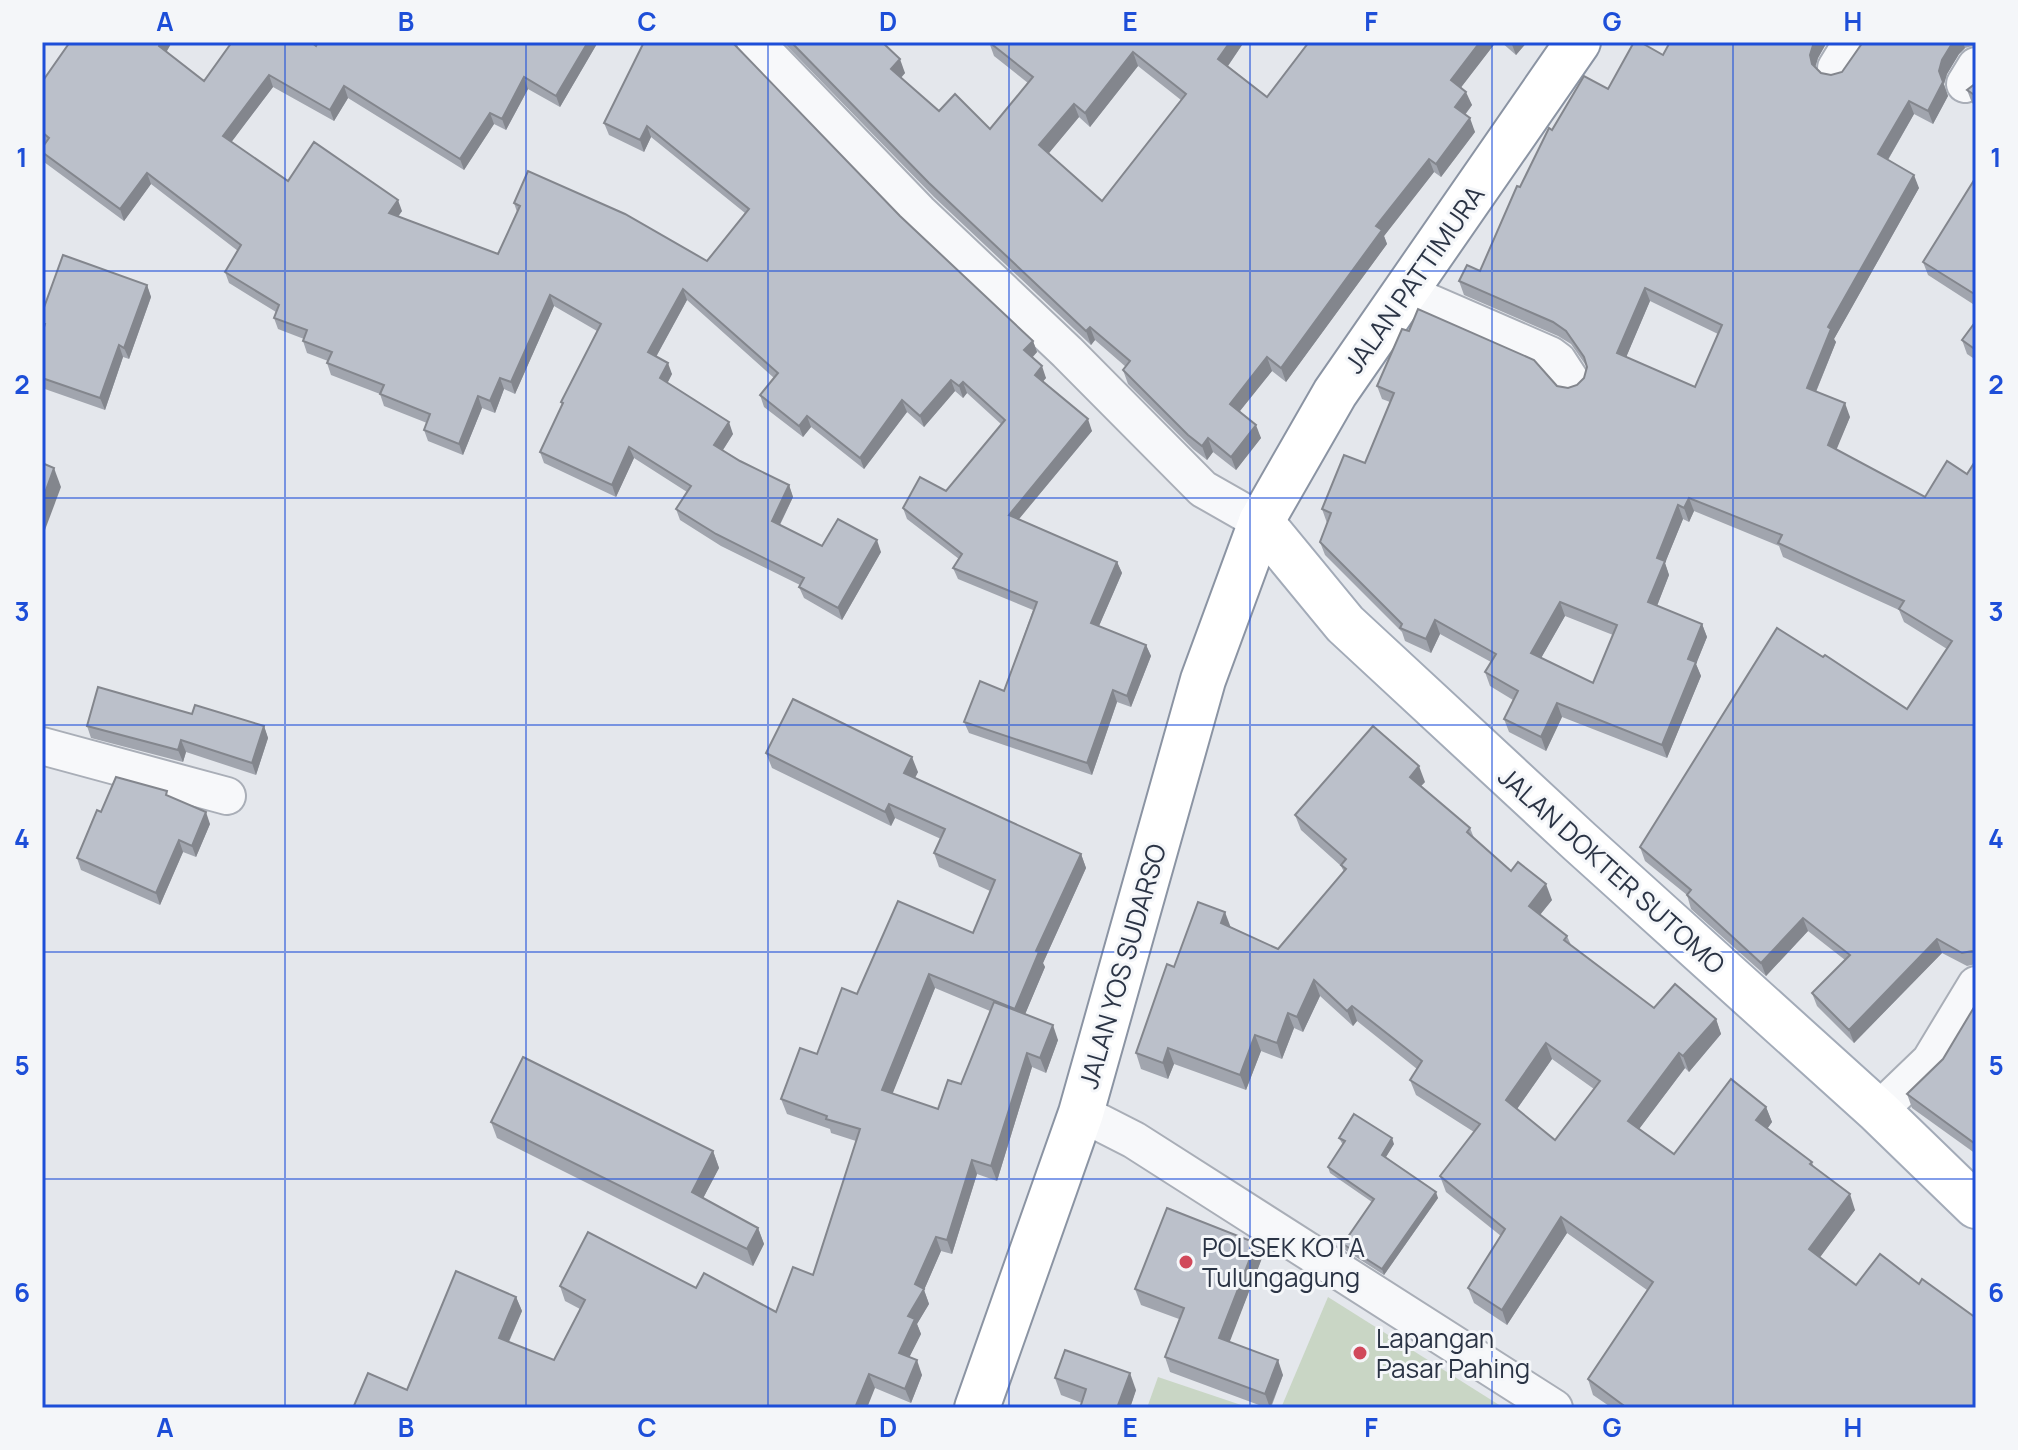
<svg xmlns="http://www.w3.org/2000/svg" width="2018" height="1450" viewBox="0 0 2018 1450" font-family="Manrope,sans-serif">
  <style>
    .green { fill: #c9d6c5 }
    .lines { fill: none; stroke-linecap: round; stroke-linejoin: round }
    .minor-casing { stroke: #a9aeb7; stroke-width: 40 }
    .major-casing { stroke: #a3abb8; stroke-width: 48 }
    .highway-casing { stroke: #8b94a3; stroke-width: 48 }
    .minor { stroke: #f7f8fa; stroke-width: 36 }
    .major { stroke: #fff; stroke-width: 44 }
    .highway { stroke: #fff; stroke-width: 44 }
    .wall { fill: #a1a5ae; fill-rule: evenodd }
    .shaded-wall { fill: #83868d }
    .building { fill: #bbc0ca; stroke: #83868d; stroke-width: 2; fill-rule: evenodd }
    .grid { fill: none; stroke: #1d4ed8; stroke-width: 2; stroke-opacity: 0.55 }
    .poi-dot { fill: #d1495b; stroke: #f4f6f9; stroke-width: 3 }
    .labels { text-anchor: middle; dominant-baseline: central; stroke-width: 6; stroke-linejoin: round; paint-order: stroke }
    .street-label { font-size: 26px; fill: #2b3445; stroke: #f4f6f9 }
    .poi-label { font-size: 26px; fill: #2b3445; stroke: #f4f6f9; text-anchor: start }
    .neatline { fill: none; stroke: #1d4ed8; stroke-width: 3 }
    .grid-label { font-size: 26px; text-anchor: middle; font-weight: bold; fill: #1d4ed8 }
  </style>
  <rect width="100%" height="100%" fill="#e4e7ec"/>
  <g class="green">
    <polygon points="1328,1297 1504,1408 1281,1408"/>
    <polygon points="1158,1377 1250,1408 1147,1408"/>
  </g>
  <g class="lines">
    <g class="minor-casing">
      <g id="minor">
        <polyline points="755,42 919,212 1067,352 1203,489 1261,522"/>
        <polyline points="1836,68 1852,42"/>
        <polyline points="1965,84 1976,66"/>
        <polyline points="1405,292 1550,355 1558,361 1571,381"/>
        <polyline points="42,746 227,796"/>
        <polyline points="1878,1111 1930,1061 1976,985"/>
        <polyline points="1081,1113 1134,1140 1554,1408"/>
      </g>
    </g>
    <g class="major-casing">
      <polyline id="major" points="1261,522 1345,624 1579,841 1878,1111 1976,1206"/>
    </g>
    <g class="highway-casing">
      <polyline id="highway" points="977,1408 1081,1113 1203,680 1261,522 1335,393 1578,42"/>
    </g>
    <use href="#minor" class="minor"/>
    <use href="#major" class="major"/>
    <use href="#highway" class="highway"/>
  </g>
  <g class="wall">
    <polygon points="63,42 172,42 166,52 204,81 316,46 318,42 598,42 560,107 528,89 506,130 494,124 464,170 348,98 334,121 273,87 231,142 288,181 402,211 398,216 498,254 517,212 514,203 707,261 745,213 651,137 644,152 609,135 604,123 644,42 900,216 1033,341 1037,352 1032,358 1046,378 1043,381 1092,431 1019,519 1117,562 1122,573 1099,626 1146,645 1151,656 1131,707 1117,702 1092,775 969,733 964,722 1004,691 1033,610 958,579 953,568 959,559 907,519 903,508 946,491 1002,425 967,393 963,398 955,391 924,427 907,412 864,469 811,427 803,437 764,407 760,395 774,378 687,300 656,357 672,374 667,383 733,434 723,450 740,461 789,485 793,497 780,525 822,546 881,552 842,620 804,598 799,587 800,585 721,546 680,520 676,509 687,492 634,458 616,497 544,463 540,452 562,405 561,402 597,331 554,306 515,394 504,389 495,413 482,408 463,455 428,441 424,430 427,423 384,406 380,394 331,375 327,363 328,361 307,353 303,341 304,339 278,329 274,318 276,312 229,283 225,272 238,251 151,184 124,221 44,162 42,156 42,148 46,143 42,141 42,82 68,46"/>
    <path d="M 783,42 L 882,42 L 905,73 L 901,78 L 939,111 L 990,129 L 1028,83 L 994,56 L 989,42 L 1244,42 L 1228,66 L 1267,97 L 1307,44 L 1304,42 L 1496,42 L 1461,87 L 1472,105 L 1465,115 L 1475,132 L 1441,177 L 1434,172 L 1384,236 L 1387,244 L 1286,382 L 1272,371 L 1240,411 L 1261,438 L 1236,470 L 1213,452 L 1207,460 L 1193,449 L 1128,384 L 1123,370 L 1126,367 L 1095,340 L 1091,345 L 934,197 ZM 1138,66 L 1181,100 L 1102,201 L 1048,154 L 1079,117 L 1090,127 Z"/>
    <polygon points="1501,42 1527,42 1516,55"/>
    <path d="M 1670,42 L 1827,42 L 1818,58 L 1815,67 L 1821,73 L 1831,75 L 1842,72 L 1863,42 L 1976,42 L 1976,45 L 1965,48 L 1959,54 L 1947,74 L 1944,84 L 1948,96 L 1933,124 L 1914,114 L 1888,160 L 1919,188 L 1834,339 L 1836,342 L 1816,392 L 1850,417 L 1836,449 L 1925,497 L 1967,474 L 1976,460 L 1976,964 L 1967,966 L 1942,953 L 1854,1043 L 1817,1006 L 1812,993 L 1845,960 L 1808,931 L 1766,976 L 1691,909 L 1687,895 L 1645,861 L 1640,847 L 1907,709 L 1947,649 L 1904,622 L 1899,610 L 1783,557 L 1779,546 L 1694,511 L 1689,522 L 1683,519 L 1665,563 L 1669,575 L 1657,606 L 1702,624 L 1707,637 L 1696,664 L 1701,676 L 1667,758 L 1562,717 L 1546,751 L 1509,732 L 1504,719 L 1513,700 L 1490,686 L 1485,672 L 1491,662 L 1440,634 L 1431,653 L 1405,641 L 1402,632 L 1325,555 L 1320,542 L 1327,523 L 1322,509 L 1365,463 L 1390,402 L 1382,399 L 1377,386 L 1557,386 L 1568,388 L 1577,385 L 1584,378 L 1587,367 L 1571,344 L 1558,336 L 1464,295 L 1459,281 L 1480,271 L 1520,187 L 1552,130 L 1608,89 L 1663,55 ZM 1650,301 L 1718,334 L 1695,387 L 1626,357 ZM 1565,616 L 1613,635 L 1593,683 L 1541,658 Z"/>
    <polygon points="1976,83 1976,106 1972,103 1967,90"/>
    <polygon points="1976,177 1976,306 1928,275 1923,262"/>
    <polygon points="147,285 151,297 129,359 123,357 105,410 42,388 42,313"/>
    <polygon points="1976,321 1976,360 1967,354 1962,340"/>
    <polygon points="192,714 264,726 268,738 256,775 186,752 183,762 91,738 87,726"/>
    <path d="M 766,753 L 918,772 L 915,778 L 1081,854 L 1086,868 L 1043,963 L 1045,967 L 1025,1014 L 1058,1040 L 1046,1073 L 1032,1067 L 997,1181 L 977,1174 L 952,1254 L 941,1251 L 924,1290 L 929,1304 L 917,1324 L 921,1334 L 909,1357 L 922,1375 L 911,1403 L 875,1388 L 407,1390 L 516,1297 L 522,1311 L 509,1342 L 554,1360 L 580,1309 L 565,1301 L 560,1286 L 696,1288 L 776,1312 L 813,1275 L 856,1141 L 831,1133 L 830,1129 L 787,1114 L 781,1099 L 817,1054 L 857,994 L 973,933 L 990,891 L 939,867 L 934,853 L 941,839 L 895,818 L 891,826 L 772,768 ZM 935,988 L 990,1011 L 961,1084 L 938,1109 L 892,1094 Z"/>
    <path d="M 1425,782 L 1421,786 L 1470,828 L 1474,838 L 1511,871 L 1552,900 L 1540,915 L 1567,936 L 1571,945 L 1654,1008 L 1716,1019 L 1721,1034 L 1689,1072 L 1685,1068 L 1639,1129 L 1674,1154 L 1766,1107 L 1772,1122 L 1767,1129 L 1812,1162 L 1814,1168 L 1855,1210 L 1820,1257 L 1976,1408 L 1612,1408 L 1593,1395 L 1588,1379 L 1647,1290 L 1567,1233 L 1507,1325 L 1474,1303 L 1468,1288 L 1501,1236 L 1446,1192 L 1440,1176 L 1474,1132 L 1416,1095 L 1410,1080 L 1417,1069 L 1357,1021 L 1353,1026 L 1320,996 L 1303,1032 L 1294,1028 L 1282,1059 L 1261,1051 L 1246,1090 L 1174,1064 L 1168,1079 L 1141,1069 L 1136,1053 L 1174,967 L 1231,927 L 1278,949 L 1344,872 L 1341,866 L 1301,830 L 1295,815 ZM 1552,1059 L 1594,1089 L 1555,1140 L 1517,1109 Z"/>
    <polygon points="169,796 210,824 196,857 183,852 160,905 81,870 77,858 101,812"/>
    <polygon points="1976,1004 1976,1154 1912,1108 1907,1094 1943,1059"/>
    <polygon points="491,1122 713,1151 719,1168 703,1198 758,1228 764,1244 753,1266 497,1138"/>
    <polygon points="1339,1138 1394,1144 1386,1157 1438,1198 1384,1275 1345,1250 1343,1244 1372,1202 1330,1173 1328,1167 1343,1145"/>
    <polygon points="1256,1243 1262,1258 1229,1342 1283,1375 1271,1408 1267,1408 1170,1372 1165,1357 1179,1319 1141,1305 1135,1289"/>
    <polygon points="1055,1378 1136,1390 1130,1408 1080,1408 1082,1403 1061,1395"/>
  </g>
  <g class="shaded-wall">
    <polygon points="161,42 172,42 163,58 159,46"/>
    <polygon points="588,42 598,42 560,107 556,96"/>
    <polygon points="1230,42 1244,42 1223,73 1218,59"/>
    <polygon points="1480,42 1496,42 1456,94 1451,80"/>
    <polygon points="1511,42 1527,42 1516,55"/>
    <polygon points="1814,42 1827,42 1818,58 1815,68 1812,64 1810,55"/>
    <polygon points="1953,42 1963,42 1965,48 1959,54 1947,74 1944,84 1939,71 1942,60"/>
    <polygon points="1133,52 1138,66 1090,127 1085,113"/>
    <polygon points="900,59 905,73 896,83 891,69"/>
    <polygon points="269,75 273,87 227,148 223,136"/>
    <polygon points="524,77 528,89 506,130 502,119"/>
    <polygon points="1943,82 1948,96 1933,124 1928,111"/>
    <polygon points="344,86 348,98 334,121 330,110"/>
    <polygon points="1466,92 1472,105 1460,121 1455,107"/>
    <polygon points="1909,101 1914,114 1883,168 1878,154"/>
    <polygon points="1074,104 1079,117 1044,159 1039,145"/>
    <polygon points="490,113 494,124 464,170 460,159"/>
    <polygon points="1470,118 1475,132 1441,177 1436,164"/>
    <polygon points="647,126 651,137 644,152 640,140"/>
    <polygon points="1429,159 1434,172 1384,236 1387,244 1286,382 1281,368 1376,226"/>
    <polygon points="147,173 151,184 124,221 120,209"/>
    <polygon points="1914,175 1919,188 1834,339 1836,342 1812,401 1807,388 1828,327"/>
    <polygon points="398,200 402,211 393,224 389,213"/>
    <polygon points="147,285 151,297 129,359 124,348"/>
    <polygon points="1645,288 1650,301 1622,367 1617,353"/>
    <polygon points="683,289 687,300 652,364 648,352"/>
    <polygon points="550,295 554,306 515,394 511,382"/>
    <polygon points="1090,327 1095,340 1091,345 1086,331"/>
    <polygon points="1033,341 1037,352 1028,362 1024,350"/>
    <polygon points="119,345 123,357 105,410 100,398"/>
    <polygon points="1267,357 1272,371 1235,417 1230,404"/>
    <polygon points="668,363 672,374 664,390 660,378"/>
    <polygon points="1042,366 1046,378 1039,386 1035,375"/>
    <polygon points="500,378 504,389 495,413 490,401"/>
    <polygon points="951,380 955,391 924,427 920,416"/>
    <polygon points="963,382 967,393 963,398 959,386"/>
    <polygon points="478,396 482,408 463,455 459,444"/>
    <polygon points="902,400 907,412 864,469 860,458"/>
    <polygon points="1845,403 1850,417 1833,458 1828,445"/>
    <polygon points="807,416 811,427 803,437 799,426"/>
    <polygon points="1088,419 1092,431 1013,526 1009,515"/>
    <polygon points="729,422 733,434 719,456 714,445"/>
    <polygon points="1256,425 1261,438 1236,470 1231,457"/>
    <polygon points="1208,438 1213,452 1207,460 1202,446"/>
    <polygon points="629,447 634,458 616,497 612,485"/>
    <polygon points="54,468 61,487 42,538 42,501"/>
    <polygon points="789,485 793,497 776,532 772,521"/>
    <polygon points="1689,498 1694,511 1689,522 1684,508"/>
    <polygon points="1678,505 1683,519 1665,563 1669,575 1653,616 1648,602 1657,558"/>
    <polygon points="877,540 881,552 842,620 838,608"/>
    <polygon points="1117,562 1122,573 1095,635 1091,623"/>
    <polygon points="1560,602 1565,616 1536,667 1531,653"/>
    <polygon points="1435,620 1440,634 1431,653 1426,639"/>
    <polygon points="1702,624 1707,637 1696,664 1701,676 1667,758 1662,745 1688,659"/>
    <polygon points="1146,645 1151,656 1131,707 1127,696"/>
    <polygon points="1113,690 1117,702 1092,775 1087,763"/>
    <polygon points="1557,703 1562,717 1546,751 1541,737"/>
    <polygon points="264,726 268,738 256,775 252,763"/>
    <polygon points="181,740 186,752 183,762 178,750"/>
    <polygon points="912,757 918,772 910,787 904,773"/>
    <polygon points="1419,766 1425,782 1415,792 1410,777"/>
    <polygon points="889,804 895,818 891,826 885,812"/>
    <polygon points="206,812 210,824 196,857 192,846"/>
    <polygon points="179,840 183,852 160,905 156,893"/>
    <polygon points="1081,854 1086,868 1043,963 1045,967 1021,1024 1015,1009 1036,951"/>
    <polygon points="1546,884 1552,900 1534,922 1529,906"/>
    <polygon points="1225,912 1231,928 1221,923"/>
    <polygon points="1803,918 1808,931 1766,976 1761,963"/>
    <polygon points="1937,939 1942,953 1854,1043 1849,1030"/>
    <polygon points="929,974 935,988 888,1105 882,1090"/>
    <polygon points="1314,980 1320,996 1303,1032 1297,1017"/>
    <polygon points="1352,1006 1357,1021 1353,1026 1347,1011"/>
    <polygon points="1288,1013 1294,1028 1282,1059 1277,1043"/>
    <polygon points="1716,1019 1721,1034 1689,1072 1683,1056"/>
    <polygon points="1053,1025 1058,1040 1046,1073 1040,1058"/>
    <polygon points="1255,1035 1261,1051 1246,1090 1240,1075"/>
    <polygon points="1546,1043 1552,1059 1512,1116 1506,1100"/>
    <polygon points="1168,1048 1174,1064 1168,1079 1163,1063"/>
    <polygon points="1027,1053 1032,1067 997,1181 991,1166"/>
    <polygon points="1679,1053 1685,1068 1633,1137 1628,1121"/>
    <polygon points="1766,1107 1772,1122 1762,1136 1756,1120"/>
    <polygon points="1392,1138 1394,1144 1384,1160 1382,1155"/>
    <polygon points="713,1151 719,1168 698,1208 692,1192"/>
    <polygon points="972,1160 977,1174 952,1254 947,1240"/>
    <polygon points="1436,1192 1438,1198 1384,1275 1382,1269"/>
    <polygon points="1850,1194 1855,1210 1815,1264 1809,1249"/>
    <polygon points="1561,1217 1567,1233 1507,1325 1502,1310"/>
    <polygon points="758,1228 764,1244 753,1266 747,1249"/>
    <polygon points="936,1237 941,1251 924,1290 929,1304 917,1324 921,1334 904,1368 899,1353 915,1284"/>
    <polygon points="1256,1243 1262,1258 1225,1354 1219,1338"/>
    <polygon points="516,1297 522,1311 504,1352 499,1338"/>
    <polygon points="917,1360 922,1375 911,1403 905,1389"/>
    <polygon points="1278,1360 1283,1375 1270,1408 1265,1394"/>
    <polygon points="1130,1373 1136,1390 1130,1408 1117,1408"/>
    <polygon points="869,1374 875,1388 867,1408 855,1408"/>
  </g>
  <g class="building">
    <polygon points="70,42 161,42 159,46 204,81 232,42 311,42 316,46 318,42 588,42 556,96 524,77 502,119 490,113 460,159 344,86 330,110 269,75 223,136 288,181 314,142 398,200 389,213 498,254 520,206 514,203 528,171 625,214 707,261 749,209 647,126 640,140 604,123 644,42 732,42 900,216 1033,341 1024,350 1042,366 1035,375 1088,419 1009,515 1117,562 1091,623 1146,645 1127,696 1113,690 1087,763 964,722 980,681 1004,691 1037,602 953,568 962,554 903,508 920,477 946,491 1005,420 963,382 959,386 951,380 920,416 902,400 860,458 807,416 799,426 760,395 778,373 683,289 648,352 668,363 660,378 729,422 714,445 740,461 789,485 772,521 822,546 838,519 877,540 838,608 799,587 804,578 716,534 676,509 691,486 629,447 612,485 540,452 563,403 561,402 601,324 550,295 511,382 500,378 490,401 478,396 459,444 424,430 430,414 380,394 384,385 327,363 332,352 303,341 307,330 274,318 279,305 225,272 241,245 147,173 120,209 42,152 42,148 49,138 42,132 42,82"/>
    <path d="M 791,42 L 882,42 L 900,59 L 891,69 L 939,111 L 955,94 L 990,129 L 1033,77 L 989,42 L 1230,42 L 1218,59 L 1267,97 L 1309,42 L 1480,42 L 1451,80 L 1466,92 L 1455,107 L 1470,118 L 1436,164 L 1429,159 L 1376,226 L 1382,230 L 1281,368 L 1267,357 L 1230,404 L 1256,425 L 1231,457 L 1208,438 L 1202,446 L 1188,435 L 1123,370 L 1130,361 L 1090,327 L 1086,331 L 929,183 ZM 1133,52 L 1186,94 L 1102,201 L 1039,145 L 1074,104 L 1085,113 Z"/>
    <path d="M 1634,42 L 1640,42 L 1663,55 L 1670,42 L 1814,42 L 1810,55 L 1812,64 L 1821,73 L 1831,75 L 1842,72 L 1863,42 L 1953,42 L 1942,60 L 1939,71 L 1943,82 L 1928,111 L 1909,101 L 1878,154 L 1914,175 L 1828,327 L 1831,329 L 1807,388 L 1845,403 L 1828,445 L 1925,497 L 1947,461 L 1967,474 L 1976,460 L 1976,952 L 1972,951 L 1962,953 L 1937,939 L 1849,1030 L 1812,993 L 1850,955 L 1803,918 L 1761,963 L 1687,895 L 1691,890 L 1640,847 L 1777,628 L 1823,657 L 1825,655 L 1907,709 L 1952,641 L 1899,609 L 1904,601 L 1778,543 L 1782,535 L 1689,498 L 1684,508 L 1678,505 L 1657,558 L 1665,561 L 1648,602 L 1702,624 L 1688,659 L 1696,662 L 1662,745 L 1557,703 L 1541,737 L 1504,719 L 1518,691 L 1485,672 L 1496,654 L 1435,620 L 1426,639 L 1400,628 L 1402,624 L 1320,542 L 1331,513 L 1322,509 L 1344,455 L 1365,463 L 1394,393 L 1377,386 L 1402,329 L 1409,331 L 1418,309 L 1534,360 L 1557,386 L 1568,388 L 1577,385 L 1584,378 L 1587,367 L 1584,357 L 1566,331 L 1553,322 L 1459,281 L 1467,265 L 1480,271 L 1517,186 L 1520,187 L 1549,128 L 1552,130 L 1584,76 L 1608,89 ZM 1645,288 L 1722,325 L 1695,387 L 1617,353 ZM 1560,602 L 1617,625 L 1593,683 L 1531,653 Z"/>
    <polygon points="1976,83 1976,96 1967,90"/>
    <polygon points="1976,177 1976,295 1923,262"/>
    <polygon points="63,255 147,285 124,348 119,345 100,398 42,378 42,334 45,324 42,323 42,313"/>
    <polygon points="1976,321 1976,350 1962,340"/>
    <polygon points="42,463 54,468 42,501"/>
    <polygon points="98,687 192,714 195,705 264,726 252,763 181,740 178,750 87,726"/>
    <polygon points="793,699 912,757 904,773 1081,854 1036,951 1039,952 1015,1009 929,974 882,1090 938,1109 948,1080 961,1084 994,1002 1053,1025 1040,1058 1027,1053 991,1166 972,1160 947,1240 936,1237 915,1284 924,1289 908,1316 915,1319 899,1353 917,1360 905,1389 869,1374 855,1408 353,1408 368,1373 407,1390 456,1271 516,1297 499,1338 554,1360 585,1300 560,1286 588,1232 696,1288 704,1273 776,1312 793,1267 813,1275 860,1129 826,1119 827,1116 781,1099 800,1048 817,1054 842,988 857,994 898,901 973,933 995,880 934,853 945,829 889,804 885,812 766,753"/>
    <path d="M 1373,726 L 1419,766 L 1410,777 L 1470,828 L 1467,832 L 1511,871 L 1518,862 L 1546,884 L 1529,906 L 1567,936 L 1564,940 L 1654,1008 L 1675,984 L 1716,1019 L 1683,1056 L 1679,1053 L 1628,1121 L 1674,1154 L 1731,1079 L 1766,1107 L 1756,1120 L 1812,1162 L 1810,1164 L 1850,1194 L 1809,1249 L 1856,1285 L 1880,1254 L 1919,1284 L 1922,1279 L 1976,1318 L 1976,1408 L 1627,1408 L 1588,1379 L 1653,1282 L 1561,1217 L 1502,1310 L 1468,1288 L 1505,1229 L 1440,1176 L 1480,1124 L 1410,1080 L 1422,1061 L 1352,1006 L 1347,1011 L 1314,980 L 1297,1017 L 1288,1013 L 1277,1043 L 1255,1035 L 1240,1075 L 1168,1048 L 1163,1063 L 1136,1053 L 1167,964 L 1174,967 L 1198,902 L 1225,912 L 1221,923 L 1278,949 L 1346,869 L 1341,865 L 1346,859 L 1295,815 ZM 1546,1043 L 1600,1081 L 1555,1140 L 1506,1100 Z"/>
    <polygon points="116,777 167,791 166,795 206,812 192,846 179,840 156,893 77,858 97,810 101,812"/>
    <polygon points="1976,1004 1976,1140 1974,1143 1907,1094 1943,1059"/>
    <polygon points="523,1057 713,1151 692,1192 758,1228 747,1249 491,1122"/>
    <polygon points="1354,1114 1392,1138 1382,1155 1436,1192 1382,1269 1343,1244 1374,1199 1328,1167 1345,1141 1339,1138"/>
    <polygon points="1167,1208 1256,1243 1219,1338 1278,1360 1265,1394 1165,1357 1184,1308 1135,1289"/>
    <polygon points="1065,1350 1130,1373 1117,1408 1080,1408 1086,1389 1055,1378"/>
  </g>
  <path class="grid" d="M 285,42 L 285,1408M 526,42 L 526,1408M 768,42 L 768,1408M 1009,42 L 1009,1408M 1250,42 L 1250,1408M 1492,42 L 1492,1408M 1733,42 L 1733,1408M 42,271 L 1976,271M 42,498 L 1976,498M 42,725 L 1976,725M 42,952 L 1976,952M 42,1179 L 1976,1179"/>
  <g class="poi-dot">
    <circle cx="1186" cy="1262" r="8"/>
    <circle cx="1360" cy="1353" r="8"/>
  </g>
  <g class="labels">
    <g class="street-label">
      <text transform="translate(1414 279) rotate(-55)">JALAN PATTIMURA</text>
      <text transform="translate(1612 870) rotate(42)">JALAN DOKTER SUTOMO</text>
      <text transform="translate(1122 966) rotate(-74)">JALAN YOS SUDARSO</text>
    </g>
    <g class="poi-label">
      <text x="1202" y="1247">POLSEK KOTA<tspan x="1202" dy="30">Tulungagung</tspan></text>
      <text x="1376" y="1338">Lapangan<tspan x="1376" dy="30">Pasar Pahing</tspan></text>
    </g>
  </g>
  <rect width="2018" height="1450" fill="none" stroke="#f4f6f9" stroke-width="88"/>
  <rect x="44" y="44" width="1930" height="1362" class="neatline"/>
  <g class="grid-label">
    <text x="165" y="31">A</text>
    <text x="406" y="31">B</text>
    <text x="647" y="31">C</text>
    <text x="888" y="31">D</text>
    <text x="1130" y="31">E</text>
    <text x="1371" y="31">F</text>
    <text x="1612" y="31">G</text>
    <text x="1853" y="31">H</text>
    <text x="22" y="167">1</text>
    <text x="1996" y="167">1</text>
    <text x="22" y="394">2</text>
    <text x="1996" y="394">2</text>
    <text x="22" y="621">3</text>
    <text x="1996" y="621">3</text>
    <text x="22" y="848">4</text>
    <text x="1996" y="848">4</text>
    <text x="22" y="1075">5</text>
    <text x="1996" y="1075">5</text>
    <text x="22" y="1302">6</text>
    <text x="1996" y="1302">6</text>
    <text x="165" y="1437">A</text>
    <text x="406" y="1437">B</text>
    <text x="647" y="1437">C</text>
    <text x="888" y="1437">D</text>
    <text x="1130" y="1437">E</text>
    <text x="1371" y="1437">F</text>
    <text x="1612" y="1437">G</text>
    <text x="1853" y="1437">H</text>
  </g>
</svg>
